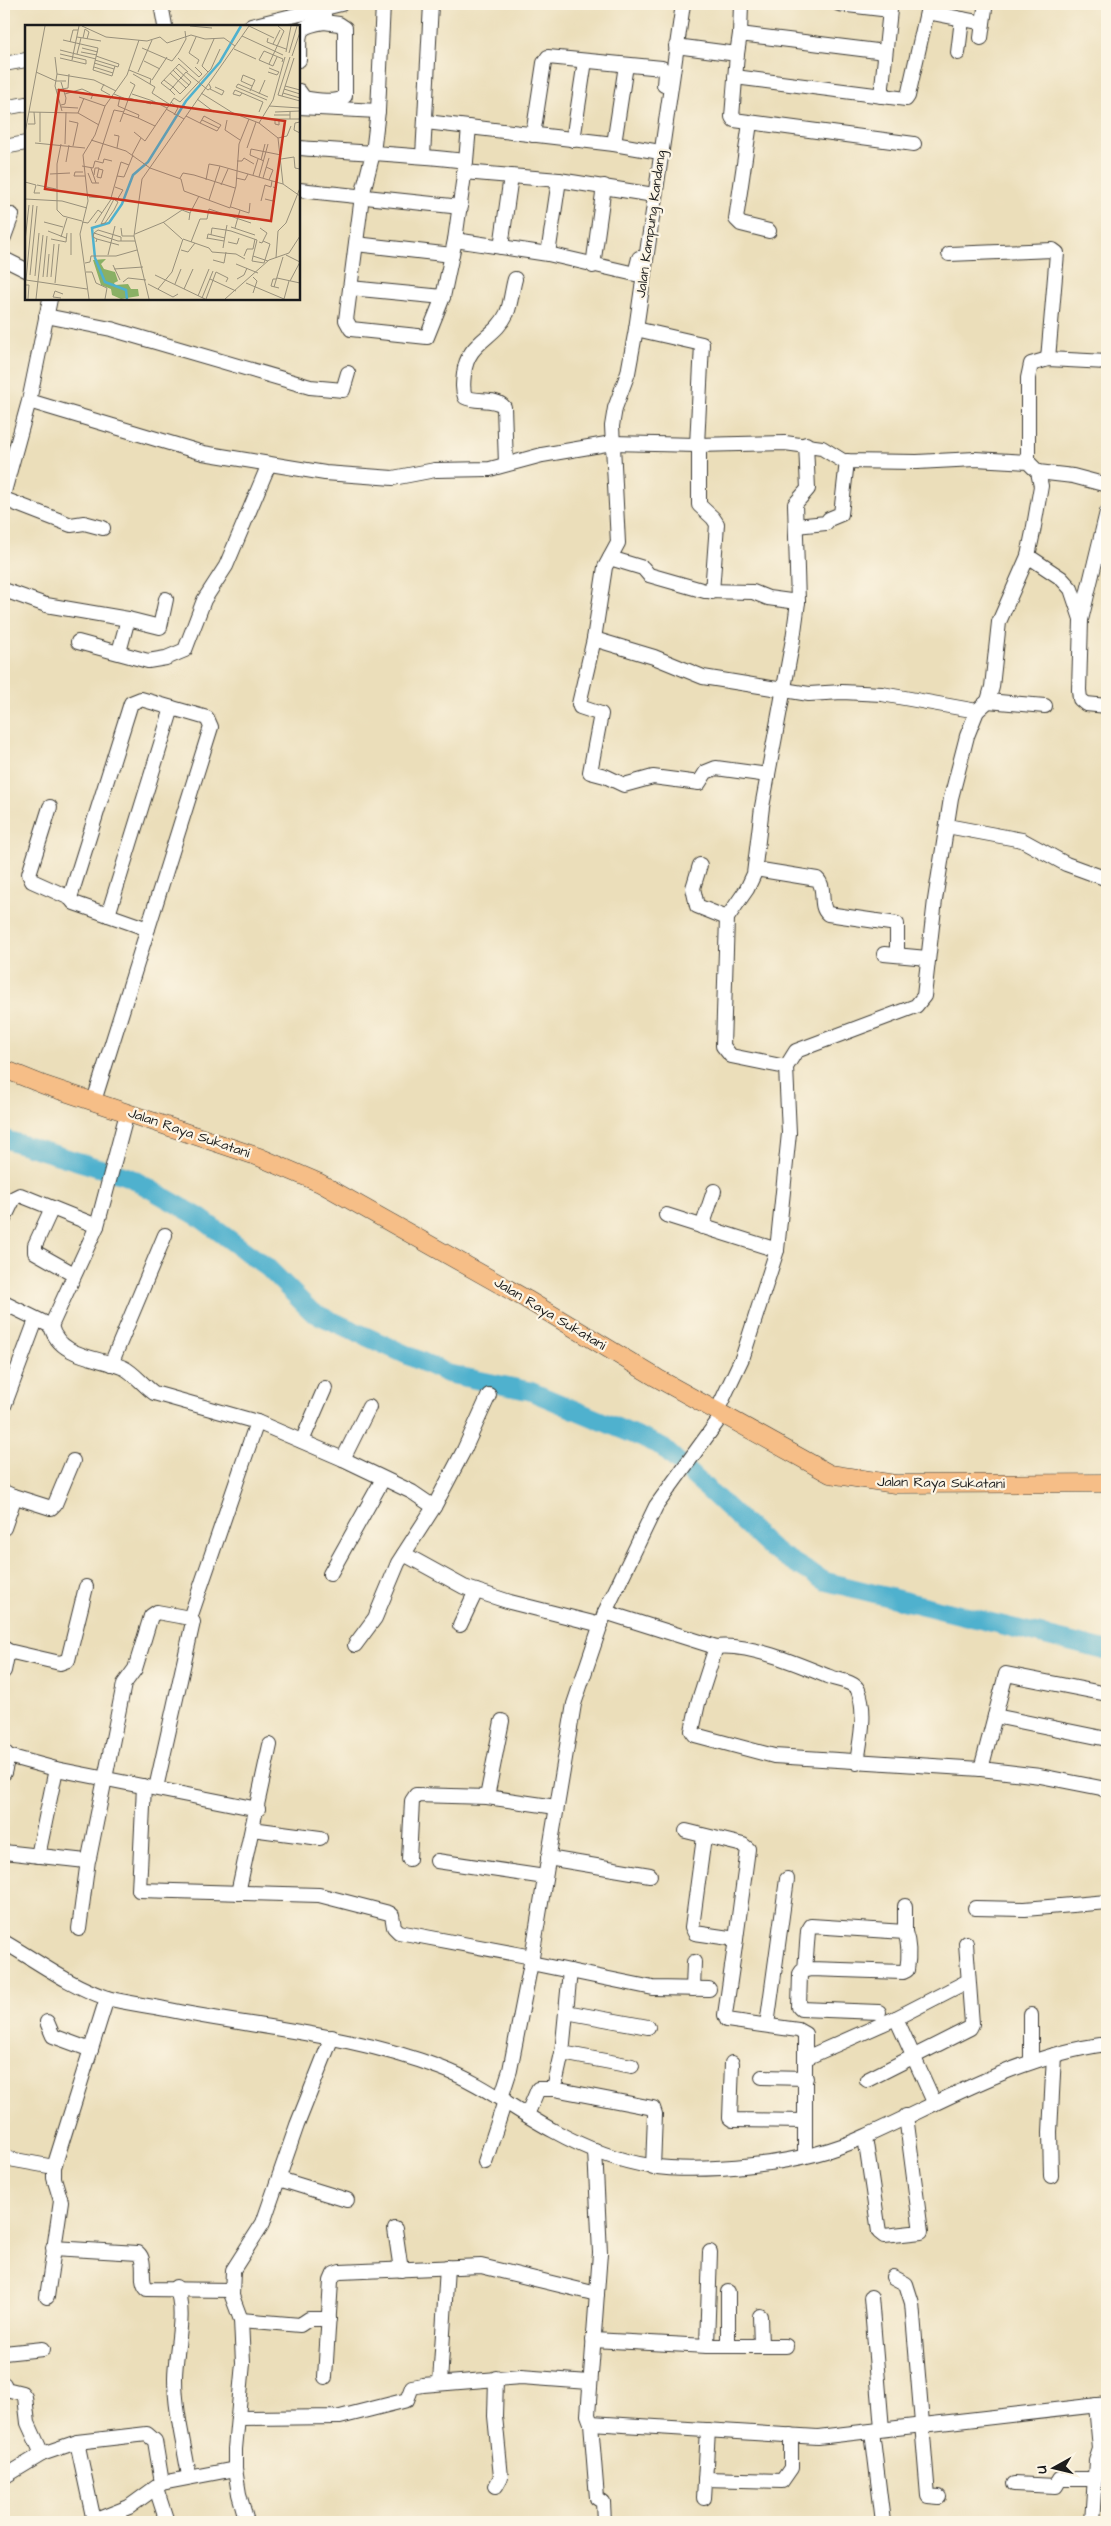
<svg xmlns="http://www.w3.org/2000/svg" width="1111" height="2526" viewBox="0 0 1111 2526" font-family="'Architects Daughter',sans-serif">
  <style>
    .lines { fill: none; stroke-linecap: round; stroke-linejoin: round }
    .river { stroke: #4fb1ce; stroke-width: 19 }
    .minor-casing { stroke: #3b3934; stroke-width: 16 }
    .major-casing { stroke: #3b3934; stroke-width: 19 }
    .minor { stroke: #fff; stroke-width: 14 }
    .major { stroke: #f6be87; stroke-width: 18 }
    .labels { text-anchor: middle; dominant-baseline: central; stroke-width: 4.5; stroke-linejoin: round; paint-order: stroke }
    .street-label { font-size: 14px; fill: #1c1c1c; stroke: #fcf5e5 }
    .inset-river { fill: none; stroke: #4fb1ce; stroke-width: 2.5 }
    .inset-road { fill: none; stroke: #98907b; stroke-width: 1 }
    .view { fill: #c8321e; fill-opacity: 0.15; stroke: #c8321e; stroke-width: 2.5 }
    .inset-edge { fill: none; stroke: #1c1c1c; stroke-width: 2.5 }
  </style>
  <rect width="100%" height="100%" fill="#fcf5e5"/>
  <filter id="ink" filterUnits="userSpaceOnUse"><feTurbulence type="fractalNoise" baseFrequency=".02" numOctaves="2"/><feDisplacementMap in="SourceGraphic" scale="10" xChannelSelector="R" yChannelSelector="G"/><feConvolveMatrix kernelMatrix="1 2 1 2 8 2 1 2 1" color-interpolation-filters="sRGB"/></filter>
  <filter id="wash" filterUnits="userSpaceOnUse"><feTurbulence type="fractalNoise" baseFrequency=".0096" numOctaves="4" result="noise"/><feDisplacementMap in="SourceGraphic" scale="20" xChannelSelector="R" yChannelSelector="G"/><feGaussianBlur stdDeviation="1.12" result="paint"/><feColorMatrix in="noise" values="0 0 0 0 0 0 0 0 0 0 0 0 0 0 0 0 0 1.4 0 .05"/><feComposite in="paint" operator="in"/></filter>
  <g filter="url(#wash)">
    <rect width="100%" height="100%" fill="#ebdeba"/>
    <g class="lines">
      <polyline class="river" points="4,1139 129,1177 199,1217 268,1268 312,1312 449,1374 530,1391 661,1446 773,1550 824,1581 1107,1651"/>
    </g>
  </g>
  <g filter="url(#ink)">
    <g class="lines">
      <g class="minor-casing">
        <g id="minor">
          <polyline points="161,4 165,26"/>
          <polyline points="839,4 890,10 881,96"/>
          <polyline points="983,23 985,9"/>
          <polyline points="251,26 341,4"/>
          <polyline points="740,34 741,4"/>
          <polyline points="676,46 737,54 732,117 734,120 914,144"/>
          <polyline points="958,53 962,19"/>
          <polyline points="737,54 740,34 885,52"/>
          <path d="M 299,60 C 300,32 294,27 324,22 L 324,14"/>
          <polyline points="4,64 26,60"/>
          <polyline points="735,77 906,99 908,96 927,12 983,23 981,38"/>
          <path d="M 299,91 L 304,98 C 314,100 338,104 345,96 L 345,28 L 339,24 L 324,22"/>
          <polyline points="299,107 378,111"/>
          <polyline points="4,108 26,104"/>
          <polyline points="426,122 614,144 654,151"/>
          <polyline points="750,123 736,219 741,224 769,231"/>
          <polyline points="533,135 544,63 548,57 662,68 665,73 664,85"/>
          <polyline points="573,140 585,61"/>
          <polyline points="614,144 626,65"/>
          <polyline points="4,147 26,143"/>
          <path d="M 299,148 C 354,152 410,154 466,161 L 455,240 L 443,297 L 427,337 L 351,329 L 346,320 L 362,196 L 373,153 L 378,111 L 383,4"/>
          <polyline points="423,156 431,4"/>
          <polyline points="466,161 469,127"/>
          <polyline points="464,172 559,180 654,195"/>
          <polyline points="299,190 461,207"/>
          <polyline points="4,237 12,215"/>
          <polyline points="455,240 548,254 635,274 639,258"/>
          <polyline points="356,244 452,255"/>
          <polyline points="501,247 511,176"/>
          <polyline points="548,254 559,180"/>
          <polyline points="949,254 1053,250 1057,253 1048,359"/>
          <polyline points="4,259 26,270"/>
          <polyline points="593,266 604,186"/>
          <polyline points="350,288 443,297"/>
          <polyline points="46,316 111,329 310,387 343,390 348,373"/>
          <polyline points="636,329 702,344 697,445"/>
          <polyline points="29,401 203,453 325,473 393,478 435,470 490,469 542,455 612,443 697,445 785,443 822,448 843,461 917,462 975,459 1028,462 1038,472 1041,486 1033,532 1028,556 999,622 992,687 988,701 977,711 967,736 951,798 935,900 924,996 916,1006 796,1051 786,1067 789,1133 777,1250 743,1356 717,1411"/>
          <polyline points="699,445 699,505 713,518 717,524 712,592"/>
          <polyline points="1028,462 1028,378 1031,364 1048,359 1107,362"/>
          <path d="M 506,464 L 504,407 C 496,397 476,403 465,397 C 462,389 463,383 464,374 C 467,341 495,339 507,313 C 511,303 512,289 515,279"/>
          <polyline points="1038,472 1073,476 1107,485"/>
          <polyline points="4,492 29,401 50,299"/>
          <polyline points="4,499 71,525 84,523 103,528"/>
          <polyline points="1107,512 1081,620 1079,690 1080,699 1086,704 1107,706"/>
          <polyline points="796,526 826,523 829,519 841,514 847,461"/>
          <polyline points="1028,556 1061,578 1071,589 1081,619"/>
          <polyline points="610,558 643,568 649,575 705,591 753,592 768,598 798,602"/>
          <polyline points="4,590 46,605 128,619"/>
          <polyline points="594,639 605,567 618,543 612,426 615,408 628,373 636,329 683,4"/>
          <polyline points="78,642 148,661 166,658 185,650 204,600 226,566 269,464"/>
          <polyline points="119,652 128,619 160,627 166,599"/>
          <polyline points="988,701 1045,706"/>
          <polyline points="768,775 716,768 706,772 699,783 653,777 624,785 605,776 590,772 601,714 580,707 579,704 594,639 654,657 703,677 809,694 842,692 882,694 977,711"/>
          <polyline points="50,807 29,874 32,881 70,898"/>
          <polyline points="947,826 1022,840 1066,864 1107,879"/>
          <polyline points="700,865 693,888 697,906 727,918"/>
          <path d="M 755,869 L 817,879 C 827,888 818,906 828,914 L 897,924 L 897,955"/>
          <polyline points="108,915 172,708"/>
          <polyline points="884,954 927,958"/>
          <polyline points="786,1067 731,1056 723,1046 727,918 747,889 754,874 762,807 793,639 798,602 795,504 808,489 806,444"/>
          <polyline points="94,1101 211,727 207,718 141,699 131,703 70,898 74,903 148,929"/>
          <polyline points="52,1208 35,1245 35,1252 74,1274"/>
          <polyline points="666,1215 777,1250"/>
          <polyline points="4,1219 14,1198 20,1195 97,1226"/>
          <polyline points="702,1227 714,1191"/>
          <path d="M 4,1303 L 51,1326 C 59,1358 99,1357 124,1368 C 133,1372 144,1386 154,1393 L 257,1422 L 343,1459 L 412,1492 L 434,1507 L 398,1563 L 375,1618 L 355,1645"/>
          <polyline points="51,1326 97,1226 127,1113"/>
          <polyline points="111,1364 165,1235"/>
          <polyline points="4,1406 36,1320"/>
          <polyline points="302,1441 325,1388"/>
          <polyline points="343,1459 369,1407"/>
          <polyline points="4,1492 13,1496 14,1499 4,1528"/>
          <polyline points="13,1496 51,1508 55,1504 73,1461"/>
          <polyline points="434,1507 464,1450 489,1395"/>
          <polyline points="404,1554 464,1587 510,1602 601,1625"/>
          <polyline points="330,1574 383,1479"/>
          <polyline points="605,1612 716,1647 698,1703 692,1731 695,1735 774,1756 981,1769 1040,1776 1101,1788 1107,1791"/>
          <polyline points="190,1618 257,1422"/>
          <polyline points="460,1625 476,1591"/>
          <path d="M 716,1647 C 748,1643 798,1664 827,1676 C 836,1680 854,1681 858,1690 C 867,1712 860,1740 857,1763"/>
          <polyline points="4,1648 8,1651 4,1671"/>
          <polyline points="8,1651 60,1663 68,1660 86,1587"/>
          <polyline points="995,1716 1107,1739"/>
          <polyline points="4,1751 8,1756 4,1773"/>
          <polyline points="8,1756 56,1769 258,1809"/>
          <polyline points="981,1769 1006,1674 1107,1694"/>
          <polyline points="144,1786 139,1890 319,1895 389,1913 392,1915 394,1927 399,1932 532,1957"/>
          <polyline points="487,1797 502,1721"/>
          <polyline points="252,1829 320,1838"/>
          <polyline points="686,1831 743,1845 748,1849 736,1939"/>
          <polyline points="704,1837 692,1927 695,1933 736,1939 725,2015 727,2020 798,2030 805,2034 805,2156"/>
          <polyline points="4,1852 86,1861 89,1858 124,1684 135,1669 151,1616 157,1612 190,1618 193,1622 156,1788"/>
          <polyline points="38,1856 56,1769"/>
          <polyline points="548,1858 650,1875"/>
          <polyline points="409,1859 412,1801 416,1795 487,1797 556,1807"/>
          <polyline points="437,1861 545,1877"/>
          <polyline points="238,1893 270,1745"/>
          <polyline points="905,1906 905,1932"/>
          <polyline points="975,1908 1025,1909 1107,1902"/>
          <polyline points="79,1929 88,1860"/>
          <path d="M 4,1942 C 37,1961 70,1986 107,1998 C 125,2003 146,2005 165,2009 C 257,2028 353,2034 441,2068 C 482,2083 516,2111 554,2131 C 625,2170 673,2174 753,2165 C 790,2161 832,2152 866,2136 C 944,2101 1021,2055 1107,2044"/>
          <polyline points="531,1963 653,1988 709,1989"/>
          <path d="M 805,1970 L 808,1931 L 811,1926 L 905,1932 C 909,1943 909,1958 907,1970 L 903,1972 L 811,1969 L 802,1971 L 800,1974 L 799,2007 L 801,2009 L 879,2012"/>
          <polyline points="693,1989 694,1962"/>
          <polyline points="566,2012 648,2027"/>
          <polyline points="896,2018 934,2102"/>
          <polyline points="47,2022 53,2036 91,2050"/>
          <polyline points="767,2025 787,1879"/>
          <polyline points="562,2053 632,2066"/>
          <polyline points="806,2058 896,2018 968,1981"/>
          <polyline points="1031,2062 1031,2015"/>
          <polyline points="732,2063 730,2118 733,2120 805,2121"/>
          <polyline points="762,2077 806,2078"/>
          <polyline points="867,2080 970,2028 972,2024 966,1943"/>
          <polyline points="554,2089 653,2108 655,2114 653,2168"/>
          <polyline points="501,2098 510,2070 531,1963 574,1704 605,1612 656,1506 723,1414"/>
          <polyline points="527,2115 538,2089 554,2089 562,2053 570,1971"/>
          <polyline points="865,2137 879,2232 884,2236 921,2232 906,2116"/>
          <polyline points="595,2150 600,2253 588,2415 591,2423 597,2498 603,2502 604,2522"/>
          <polyline points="4,2158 54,2167"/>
          <polyline points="485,2162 505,2101"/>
          <polyline points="1051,2176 1050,2132 1054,2055"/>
          <polyline points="279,2179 347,2200"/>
          <polyline points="395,2229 401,2270"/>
          <path d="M 53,2248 L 138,2253 C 148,2262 138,2280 147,2289 L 231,2290"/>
          <polyline points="893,2277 906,2284 912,2303 928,2496 939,2497"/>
          <path d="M 176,2287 C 187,2314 175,2350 175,2378 C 175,2411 184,2444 189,2476"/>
          <polyline points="47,2297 61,2201 54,2178 54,2167 107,1998"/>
          <polyline points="871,2297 882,2429"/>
          <polyline points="760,2316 761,2346"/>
          <polyline points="241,2320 300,2325 309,2319 329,2319"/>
          <polyline points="593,2340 707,2346 786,2346"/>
          <polyline points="707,2346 710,2252"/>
          <polyline points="728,2346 728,2292"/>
          <polyline points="4,2353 43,2349"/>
          <polyline points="325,2377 331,2281 334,2274 340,2272 481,2266 597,2294"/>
          <polyline points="496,2378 495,2416 501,2477 496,2486"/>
          <polyline points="440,2383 447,2267"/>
          <polyline points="4,2384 6,2389 22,2393 25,2397 28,2423 42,2454"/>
          <polyline points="239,2418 340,2417 407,2400 412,2387 423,2385 521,2377 589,2382"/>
          <polyline points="591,2423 818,2437 1107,2404"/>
          <polyline points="872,2431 883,2522"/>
          <polyline points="77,2442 94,2521"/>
          <polyline points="4,2477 42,2454 77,2442 147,2434 155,2441 162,2483"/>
          <polyline points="705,2479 782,2481 791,2468 791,2435"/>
          <polyline points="1014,2484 1056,2486 1060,2479 1095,2479"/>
          <polyline points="156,2488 167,2522"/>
          <polyline points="704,2498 708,2430"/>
          <polyline points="91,2522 129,2507 162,2483 235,2469"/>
          <polyline points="247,2522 239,2494 235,2469 235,2449 243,2363 241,2320 232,2296 233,2270 263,2223 297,2125 332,2037"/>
          <polyline points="1092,2522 1096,2461 1100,2449 1096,2405"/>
        </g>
      </g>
      <g class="major-casing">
        <polyline id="major" points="4,1069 44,1085 259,1157 320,1183 526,1299 657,1378 830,1474 895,1484 1107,1483"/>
      </g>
      <use href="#minor" class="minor"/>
      <use href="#major" class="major"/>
    </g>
  </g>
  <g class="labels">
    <g class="street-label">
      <text transform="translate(651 224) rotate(-82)">Jalan Kampung Kandang</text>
      <text transform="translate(189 1133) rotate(19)">Jalan Raya Sukatani</text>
      <text transform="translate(550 1314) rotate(31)">Jalan Raya Sukatani</text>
      <text transform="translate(941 1483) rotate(1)">Jalan Raya Sukatani</text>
    </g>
  </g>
  <g transform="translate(25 25)">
    <rect width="275" height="275" fill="#ebdeba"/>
    <path d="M 81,234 L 76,239 L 79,244 L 90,247 L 93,256 L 89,258 L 90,260 L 103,259 L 106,264 L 113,264 L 114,271 L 96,274 L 87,270 L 86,264 L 76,260 L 68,235 Z" fill="#8ab065"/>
    <path class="inset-river" d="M 102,274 L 101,265 L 80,257 L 70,233 L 67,203 L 84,198 L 97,179 L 108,150 L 123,137 L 161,76 L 195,37 L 216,1"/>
    <path class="inset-road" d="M 57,1 L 81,12 L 122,16 L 135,12 L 142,18 L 166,10 L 180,14 L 199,13 L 210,21M 165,1 L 187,3M 224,1 L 249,13M 217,11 L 258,30M 52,12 L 76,16M 171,12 L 164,28 L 174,35 L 172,39M 58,13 L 60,4 L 64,7 L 62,14M 243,13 L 242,17 L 261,24M 38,15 L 73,23 L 68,45 L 87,51 L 90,41M 45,17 L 48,5 L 53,5M 248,19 L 255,5M 57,23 L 73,27M 117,23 L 147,36 L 154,27M 209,24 L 231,34M 35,25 L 71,34M 56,27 L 72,30M 154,27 L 161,14 L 160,6M 261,27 L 266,1M 264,28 L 272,1M 35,29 L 61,35 L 61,39M 52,29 L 56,13M 267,31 L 275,7M 30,32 L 32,49 L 69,55 L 91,66M 252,32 L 248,41 L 234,35 L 239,26 L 258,34 L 257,37M 265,32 L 253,70 L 275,76M 35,33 L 61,39M 153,33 L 174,52 L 177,49 L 170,42M 47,35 L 54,1M 70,35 L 93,42 L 94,39 L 71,31M 119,36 L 135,44M 69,38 L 89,44M 244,39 L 259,6 L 253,1M 69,42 L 88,48M 151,43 L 166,57 L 164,60M 104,45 L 126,54 L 125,59M 148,45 L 156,53 L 164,60 L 155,69 L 148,62 L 153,56 L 156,53 L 161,47 L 183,65 L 186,63 L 184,59M 11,47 L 31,56 L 41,56M 113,47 L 127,15M 183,47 L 177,41 L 189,14M 243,47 L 252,50 L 254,47 L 244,43M 145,48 L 161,63M 32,49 L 30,61 L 37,86M 108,49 L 130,62 L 127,68 L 144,79M 127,55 L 142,32M 139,55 L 148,62 L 145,65 L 150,70M 36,57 L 41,73 L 40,79 L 36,80M 79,59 L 76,65 L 85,70M 260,61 L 275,65M 185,64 L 197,70 L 199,66 L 190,62M 259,64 L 275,69M 31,65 L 43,63 L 44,49M 145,65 L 136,58 L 154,39 L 163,47M 225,66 L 230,55 L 218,50 L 216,56 L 227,61M 176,68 L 208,88 L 234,98 L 253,113 L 258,159 L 275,171M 217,68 L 215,71 L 208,69 L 210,65 L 238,77 L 234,87M 258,68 L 275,73M 40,69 L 57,64 L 68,69 L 66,74M 89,69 L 103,75 L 110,60 L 105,57M 107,69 L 128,76M 234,69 L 240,55M 257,71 L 269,33M 54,72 L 80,81M 95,72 L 93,81 L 114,90 L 113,93 L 98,88M 104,73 L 126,79 L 128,76 L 142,83M 172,74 L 189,87M 242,75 L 211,62 L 213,59 L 243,72M 146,77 L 153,83 L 149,90M 244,81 L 275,83M 36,82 L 53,83M 141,84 L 159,94M 265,86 L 265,94 L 275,94M 4,87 L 53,88 L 74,100M 15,87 L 15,117M 250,87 L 275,86M 53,88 L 59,73M 249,90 L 265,90M 161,91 L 175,98 L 192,106 L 196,100 L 179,91 L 175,98M 113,93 L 130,101M 247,94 L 265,94M 250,94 L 250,99 L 254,100 L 254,94M 177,95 L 194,103M 202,95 L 200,105 L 215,115M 44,96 L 53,98 L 48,121M 95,97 L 103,75M 275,97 L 270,98 L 269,105 L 275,108M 234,98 L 248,75 L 260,32M 3,99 L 10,99 L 9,87M 109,107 L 120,116 L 149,73 L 155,77 L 186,44 L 195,24M 0,108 L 20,1M 89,110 L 94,111 L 92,123M 253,113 L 262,111 L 266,101M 66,115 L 101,126 L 125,143M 10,118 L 60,123M 36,119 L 32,139 L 32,185 L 38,191 L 57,196M 40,119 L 41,87M 78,119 L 89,85 L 99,87M 222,123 L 231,97M 107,130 L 116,113M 256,134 L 269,132 L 270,143 L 275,144M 73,135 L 78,119M 236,135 L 240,119M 212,136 L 217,136 L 219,133 L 229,139M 239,136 L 225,130 L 226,124 L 256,130M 41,137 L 44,120M 57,141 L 68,143 L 70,136 L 78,138 L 79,134 L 87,136M 195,141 L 258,159M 241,142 L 248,145 L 244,155M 66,143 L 71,158M 125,143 L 156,154 L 159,166 L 205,183 L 211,161 L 214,119 L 224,94M 58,147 L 50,147 L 49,151 L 60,151M 63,148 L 67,158 L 74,158M 25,149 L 45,148M 69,150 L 70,143 L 74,143 L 72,152 L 76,153 L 78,145 L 74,144M 228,150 L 233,134M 92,151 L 99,152 L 104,140M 234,152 L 243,119M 155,153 L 158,148 L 169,150 L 210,163M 211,153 L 220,155 L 223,149M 238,153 L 244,133M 181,155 L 184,139 L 195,141 L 184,175M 0,157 L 11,160 L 9,168 L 15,168M 12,160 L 31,164M 196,160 L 203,144M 90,162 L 98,165 L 92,175M 64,172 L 86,173 L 96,137 L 104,140 L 108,130M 0,174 L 37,176 L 62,183M 89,174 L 76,199 L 80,198 L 89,185 L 93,177 L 90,175M 240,174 L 248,176 L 251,163 L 248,162M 236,176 L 240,160 L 246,162 L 247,156M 8,180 L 1,255 L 62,264M 206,182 L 224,188 L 225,178M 165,188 L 174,171M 19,197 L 38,202M 57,197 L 63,198 L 73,185 L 77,188M 138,197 L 157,214M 70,198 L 87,173M 206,202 L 230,210M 96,203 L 97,211 L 109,211M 210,203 L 215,185M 23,206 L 41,213M 46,208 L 46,230M 69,208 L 73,205 L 96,212 L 96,216M 110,209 L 139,197 L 157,185 L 165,188 L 164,195M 186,210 L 187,203 L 201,205 L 202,200M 36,212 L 42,193M 182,213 L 199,216M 26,214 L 41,217 L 42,208M 72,214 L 68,212 L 69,208 L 93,216 L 110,216M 182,214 L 183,209 L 200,213M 0,216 L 4,180M 71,217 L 72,214 L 94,220M 166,217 L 175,194 L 182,194 L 184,184 L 226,198M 203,217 L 212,219 L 214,213M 234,217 L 237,218 L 242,208 L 235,203M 198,223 L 201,205 L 206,206 L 232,215 L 228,231 L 243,236M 156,225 L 163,227 L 170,218M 83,230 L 90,201M 261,230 L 275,237M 219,231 L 222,224 L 228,224 L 230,214M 228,231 L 227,236 L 239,238 L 245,219 L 238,216M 251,233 L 253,206 L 261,198 L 275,163M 188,235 L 199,238 L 201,227M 60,238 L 65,237 L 66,231 L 91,231 L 112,225M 211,239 L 233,248M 88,240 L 95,255M 89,244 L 118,242M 61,247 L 67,247 L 71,258 L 82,263 L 80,274M 5,250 L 12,181M 130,250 L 180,274M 10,251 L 14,208M 18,252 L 22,211M 22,252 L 24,229M 26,252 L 29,219M 252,253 L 275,258M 185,254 L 211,266M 212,254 L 219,250 L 222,243M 251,254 L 248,254 L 246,261 L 254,263M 265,256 L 275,237M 98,257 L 103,253 L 121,255M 30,258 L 34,219M 221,258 L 259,274M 123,259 L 148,272 L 153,269M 150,259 L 156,244M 0,260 L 4,260 L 3,274M 249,262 L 258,232M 133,264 L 147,247 L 158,214 L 184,223 L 187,227 L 211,229 L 220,234M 159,264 L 168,244M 228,268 L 232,256 L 228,252M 173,271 L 184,244M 36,273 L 28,272 L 30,266 L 38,269M 177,273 L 188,246M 11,274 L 18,210M 64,274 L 55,209 L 63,176 L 58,130 L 70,110 L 80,81 L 102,50 L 114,15M 124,274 L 109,211 L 117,154 L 224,1M 181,274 L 191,247 L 203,253 L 201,257M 200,274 L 244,235 L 264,228 L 275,211M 259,274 L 264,256"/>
    <path class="view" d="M 34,65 L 260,96 L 246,196 L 20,164 Z"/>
    <rect width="275" height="275" class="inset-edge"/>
  </g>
  <rect width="1111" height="2526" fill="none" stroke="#fcf5e5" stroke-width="20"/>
  <g transform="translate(1054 2468) rotate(262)" stroke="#fcf5e5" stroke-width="4" paint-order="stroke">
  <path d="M0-4L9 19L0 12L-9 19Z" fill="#1c1c1c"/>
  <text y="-8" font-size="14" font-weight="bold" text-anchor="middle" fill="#1c1c1c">U</text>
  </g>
</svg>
